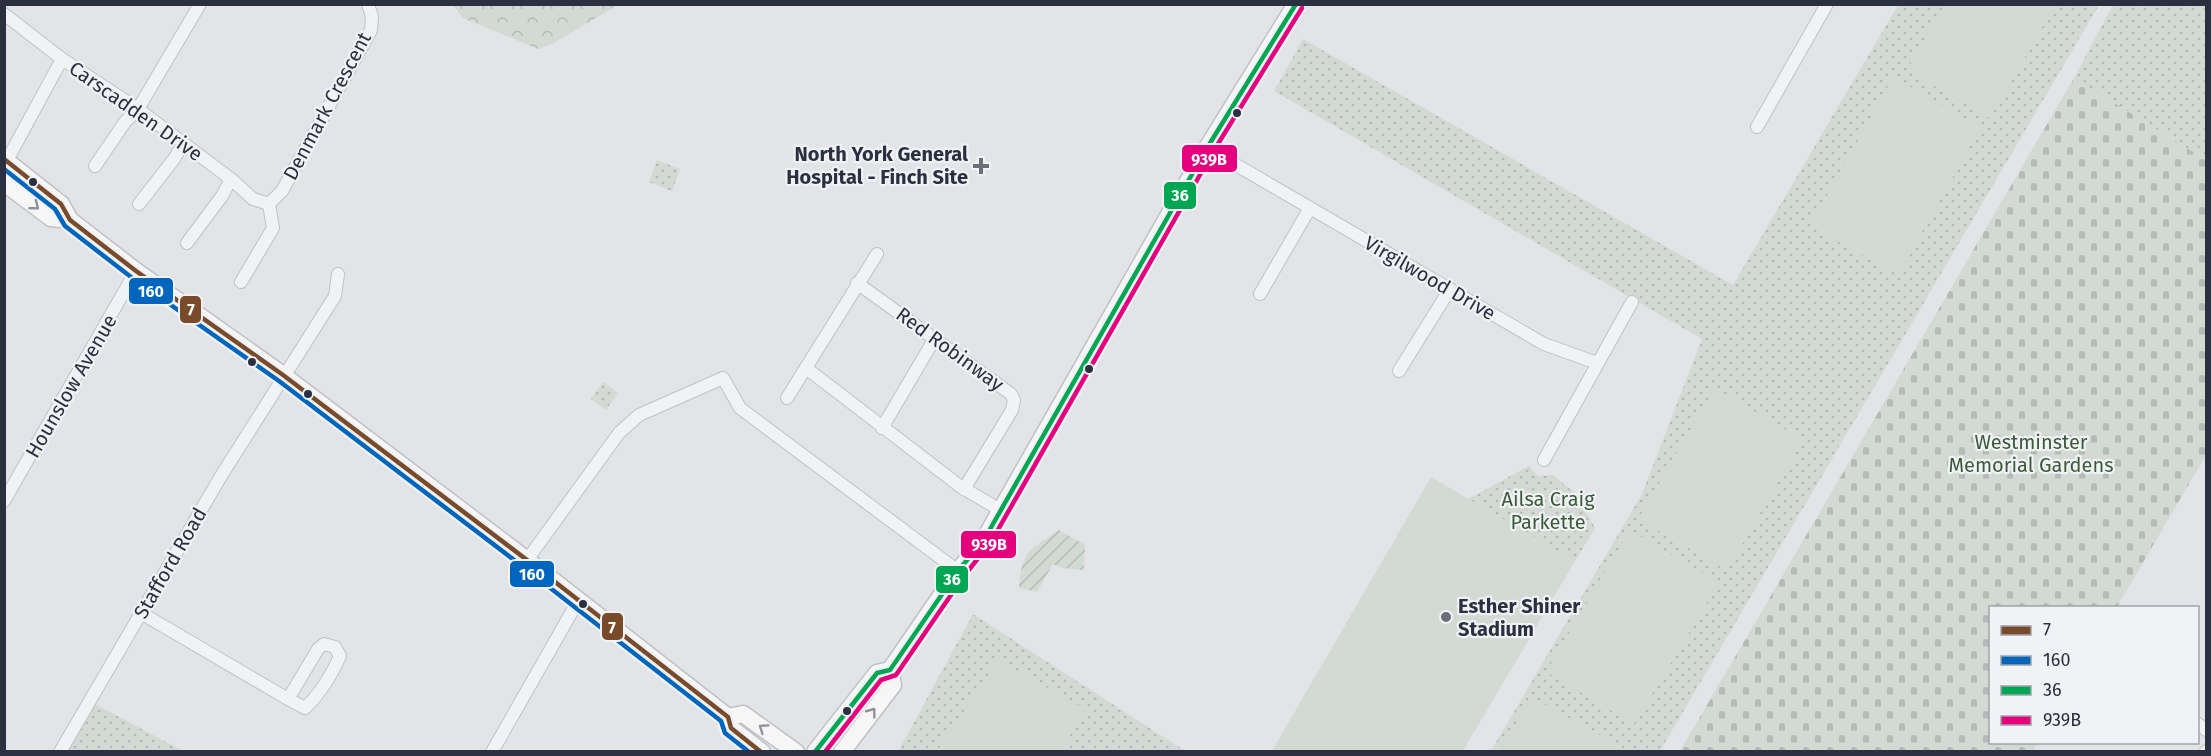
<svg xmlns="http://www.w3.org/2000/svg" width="2211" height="756" viewBox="0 0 2211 756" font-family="'Fira Sans',sans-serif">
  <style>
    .grass { fill: url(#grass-dots) }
    .forest { fill: url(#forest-crowns) }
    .cemetery { fill: url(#cemetery-stones) }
    .garden { fill: url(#garden-furrows) }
    .pitch { fill: #d2dad3 }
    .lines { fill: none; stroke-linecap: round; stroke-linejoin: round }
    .minor-casing { stroke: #c1c2c5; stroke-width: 14 }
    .major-casing { stroke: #bfc1c5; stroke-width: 19 }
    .minor { stroke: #f1f2f4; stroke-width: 12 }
    .major { stroke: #f6f6f6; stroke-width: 16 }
    .bus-1-casing { stroke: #f0f2f6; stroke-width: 9 }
    .bus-2-casing { stroke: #f0f2f6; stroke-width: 9 }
    .bus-3-casing { stroke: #f0f2f6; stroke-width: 9 }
    .bus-4-casing { stroke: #f0f2f6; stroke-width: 9 }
    .bus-1 { stroke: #7a4b2a; stroke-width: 4.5 }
    .bus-2 { stroke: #0065bd; stroke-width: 4.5 }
    .bus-3 { stroke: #00a651; stroke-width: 4.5 }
    .bus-4 { stroke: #e5007d; stroke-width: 4.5 }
    .oneway { stroke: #90939b }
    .bus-dot { fill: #2a3040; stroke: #f0f2f6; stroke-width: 2 }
    .poi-dot { fill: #6b6f7a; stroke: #f0f2f6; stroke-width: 2 }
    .labels { text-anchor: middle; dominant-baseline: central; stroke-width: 4.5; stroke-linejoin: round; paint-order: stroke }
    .street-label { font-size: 20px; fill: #2a3040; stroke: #f0f2f6 }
    .poi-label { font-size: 20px; font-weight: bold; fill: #2a3040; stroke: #f0f2f6; text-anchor: end }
    .park-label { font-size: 20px; fill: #3b5b38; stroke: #f0f2f6 }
    .line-badge { stroke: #f0f2f6; stroke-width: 2 }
    .badge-label { font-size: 16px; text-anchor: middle; font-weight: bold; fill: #fff }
  </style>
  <defs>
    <pattern id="grass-dots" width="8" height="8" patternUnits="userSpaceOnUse" patternTransform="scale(1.5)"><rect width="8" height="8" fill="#d2dad3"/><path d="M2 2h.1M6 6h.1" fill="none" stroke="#b4bbb6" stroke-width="1.8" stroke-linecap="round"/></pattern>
    <pattern id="forest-crowns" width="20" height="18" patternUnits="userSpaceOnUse" patternTransform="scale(1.5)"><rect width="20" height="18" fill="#d2dad3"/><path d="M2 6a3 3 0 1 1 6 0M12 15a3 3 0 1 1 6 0" fill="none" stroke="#b4bbb6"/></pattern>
    <pattern id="cemetery-stones" width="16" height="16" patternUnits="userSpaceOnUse" patternTransform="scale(1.5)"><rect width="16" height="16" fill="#d2dad3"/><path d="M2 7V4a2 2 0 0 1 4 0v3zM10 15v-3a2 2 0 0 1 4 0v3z" fill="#b4bbb6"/></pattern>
    <pattern id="garden-furrows" width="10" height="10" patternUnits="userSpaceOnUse" patternTransform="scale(1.5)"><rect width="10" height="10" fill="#d2dad3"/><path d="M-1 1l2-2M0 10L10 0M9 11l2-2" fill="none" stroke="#b4bbb6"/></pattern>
  </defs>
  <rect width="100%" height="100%" fill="#e3e4e7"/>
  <g class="grass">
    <polygon points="1898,5 2099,5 1660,751 1491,751 1642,494 1702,339 1274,91 1303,39 1733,285"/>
    <polygon points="2113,5 2206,5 2206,160 2074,78"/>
    <polygon points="657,160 680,169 672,191 649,182"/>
    <polygon points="603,382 618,393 606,410 591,399"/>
    <polygon points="1529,466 1538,476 1553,475 1576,494 1595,528 1575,561 1468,499"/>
    <polygon points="973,614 1185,751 898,752"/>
    <polygon points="95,704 183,751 66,752"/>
  </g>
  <polygon class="forest" points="453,5 618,5 552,44 538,49 463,18"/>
  <polygon class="cemetery" points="2074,78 2206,160 2206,455 2117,607 1990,608 1990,742 2038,743 2033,751 1680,751"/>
  <path class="garden" d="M 1059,530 L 1085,545 L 1084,570 L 1061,568 L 1053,564 L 1037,592 L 1019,588 C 1022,549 1029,551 1059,530 Z"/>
  <g class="pitch">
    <polygon points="1944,5 2055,5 1990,118 1907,70"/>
    <polygon points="1893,77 1981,127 1898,275 1810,226"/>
    <polygon points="1715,388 1803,440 1727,570 1638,519"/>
    <polygon points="1431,477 1575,561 1463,751 1272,751"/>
    <polygon points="1630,530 1719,583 1634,724 1546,672"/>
    <polygon points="998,660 1085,709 1064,745 1054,752 937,751"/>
    <polygon points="1531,697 1621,747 1619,751 1500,751"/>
  </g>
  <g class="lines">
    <g class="minor-casing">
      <g id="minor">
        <polyline points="4,14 62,59 138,109 231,179 253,199 269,204"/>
        <polyline points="1757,127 1827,4"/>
        <polyline points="1207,148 1544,344 1597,363"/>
        <polyline points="4,166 62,59"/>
        <polyline points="95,166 125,122 138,109 200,4"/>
        <polyline points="139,204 174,159 183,144"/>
        <polyline points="269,204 282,191 371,30 372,17 368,4"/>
        <polyline points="187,243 222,196 231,179"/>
        <polyline points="241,282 273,228 269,204"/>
        <polyline points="857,283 1011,394 1014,400 1012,410 964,489"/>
        <polyline points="1260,294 1310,208"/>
        <polyline points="806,368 961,487 1002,511"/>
        <polyline points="1399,371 1450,289"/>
        <polyline points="787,398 877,254"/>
        <polyline points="882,428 935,338"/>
        <polyline points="1544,460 1632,302"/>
        <polyline points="4,501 136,271"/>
        <polyline points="527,560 619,433 639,415 723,378 740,408 958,571"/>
        <path d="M 141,613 L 288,699 L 305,708 C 321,693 331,676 340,656 L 335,647 L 324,644 L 318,649 L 288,699"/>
        <polyline points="2198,724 2206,730"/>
        <polyline points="60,752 221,476 335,296 338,274"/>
        <polyline points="492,752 578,601"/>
        <polyline points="2206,752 2206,751"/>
      </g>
    </g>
    <g class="major-casing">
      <g id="major">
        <polyline points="4,159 61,204 70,220 136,271 283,375 527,560 728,717 731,728 762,752"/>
        <polyline points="4,183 51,218 70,220"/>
        <polyline points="728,717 743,714 796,752"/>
        <polyline points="815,752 877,673 890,670 958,571 985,538 1207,148 1296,4"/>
        <polyline points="842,752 893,685 890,670"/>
      </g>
    </g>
    <use href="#minor" class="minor"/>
    <use href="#major" class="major"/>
    <g class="bus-1-casing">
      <polyline id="bus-1" points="4,159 61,204 70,220 136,271 283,375 527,560 728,717 731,728 761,752"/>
    </g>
    <g class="bus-2-casing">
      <polyline id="bus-2" points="4,169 55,209 65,226 131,277 279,381 522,566 721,721 725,733 749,752"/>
    </g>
    <g class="bus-3-casing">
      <polyline id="bus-3" points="815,752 877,673 890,670 958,571 985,538 1207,148 1296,4"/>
    </g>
    <g class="bus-4-casing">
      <polyline id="bus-4" points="825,752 881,680 896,675 964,576 991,542 1213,152 1302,8"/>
    </g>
    <use href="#bus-1" class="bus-1"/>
    <use href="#bus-2" class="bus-2"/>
    <use href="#bus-3" class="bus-3"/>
    <use href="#bus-4" class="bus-4"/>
  </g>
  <defs><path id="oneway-chevron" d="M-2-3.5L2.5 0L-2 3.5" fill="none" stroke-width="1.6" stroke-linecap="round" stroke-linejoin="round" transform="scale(1.5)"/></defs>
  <g class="oneway">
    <use href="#oneway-chevron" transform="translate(35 206) rotate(38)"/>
    <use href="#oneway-chevron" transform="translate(872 712) rotate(-53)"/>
    <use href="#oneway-chevron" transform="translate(763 728) rotate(-145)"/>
  </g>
  <g class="bus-dot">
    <circle cx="1237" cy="113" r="5"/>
    <circle cx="33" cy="182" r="5"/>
    <circle cx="252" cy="362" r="5"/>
    <circle cx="1089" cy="369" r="5"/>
    <circle cx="308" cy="394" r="5"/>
    <circle cx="583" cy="604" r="5"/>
    <circle cx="847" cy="711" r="5"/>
  </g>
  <g class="poi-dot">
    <path d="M978 157h6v6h6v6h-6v6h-6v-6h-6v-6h6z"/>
    <circle cx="1446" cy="617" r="6"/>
  </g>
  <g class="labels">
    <g class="street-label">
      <text transform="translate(327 106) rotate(-62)">Denmark Crescent</text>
      <text transform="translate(136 111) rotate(35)">Carscadden Drive</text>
      <text transform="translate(1430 278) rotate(30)">Virgilwood Drive</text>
      <text transform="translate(950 349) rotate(36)">Red Robinway</text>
      <text transform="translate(71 386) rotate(-60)">Hounslow Avenue</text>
      <text transform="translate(170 563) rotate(-60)">Stafford Road</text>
    </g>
    <g class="poi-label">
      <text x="968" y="154">North York General<tspan x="968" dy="23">Hospital - Finch Site</tspan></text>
      <text x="1458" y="606" text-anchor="start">Esther Shiner<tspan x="1458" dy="23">Stadium</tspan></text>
    </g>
    <g class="park-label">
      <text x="2031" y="442">Westminster<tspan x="2031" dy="23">Memorial Gardens</tspan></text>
      <text x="1548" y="499">Ailsa Craig<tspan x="1548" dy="23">Parkette</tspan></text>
    </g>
  </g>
  <g class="line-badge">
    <rect x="1181" y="144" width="57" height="29" rx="6" fill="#e5007d"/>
    <rect x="1163" y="181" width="34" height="29" rx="6" fill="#00a651"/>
    <rect x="128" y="277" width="46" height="28" rx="6" fill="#0065bd"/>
    <rect x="179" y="295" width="23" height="29" rx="6" fill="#7a4b2a"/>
    <rect x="960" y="530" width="57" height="29" rx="6" fill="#e5007d"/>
    <rect x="509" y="560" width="46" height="28" rx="6" fill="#0065bd"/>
    <rect x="935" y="565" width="34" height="29" rx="6" fill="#00a651"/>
    <rect x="601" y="612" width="23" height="29" rx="6" fill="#7a4b2a"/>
  </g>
  <g class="badge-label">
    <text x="1209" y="165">939B</text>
    <text x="1180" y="201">36</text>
    <text x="151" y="297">160</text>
    <text x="191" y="315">7</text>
    <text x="989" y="550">939B</text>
    <text x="532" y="580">160</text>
    <text x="952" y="585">36</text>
    <text x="612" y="633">7</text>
  </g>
  <rect width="2211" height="756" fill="none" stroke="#2a3040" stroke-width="12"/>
  <rect x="1989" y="606" width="210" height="138" fill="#f0f2f6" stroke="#a1a4ad" stroke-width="1.5"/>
  <rect x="2001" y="626" width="30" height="9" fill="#7a4b2a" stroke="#a1a4ad" stroke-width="1.5"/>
  <text x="2043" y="636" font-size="18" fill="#2a3040">7</text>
  <rect x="2001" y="656" width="30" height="9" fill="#0065bd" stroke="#a1a4ad" stroke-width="1.5"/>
  <text x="2043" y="666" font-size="18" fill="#2a3040">160</text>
  <rect x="2001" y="686" width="30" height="9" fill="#00a651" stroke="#a1a4ad" stroke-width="1.5"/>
  <text x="2043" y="696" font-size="18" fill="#2a3040">36</text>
  <rect x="2001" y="716" width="30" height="9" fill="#e5007d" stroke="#a1a4ad" stroke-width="1.5"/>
  <text x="2043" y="726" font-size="18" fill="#2a3040">939B</text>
</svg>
